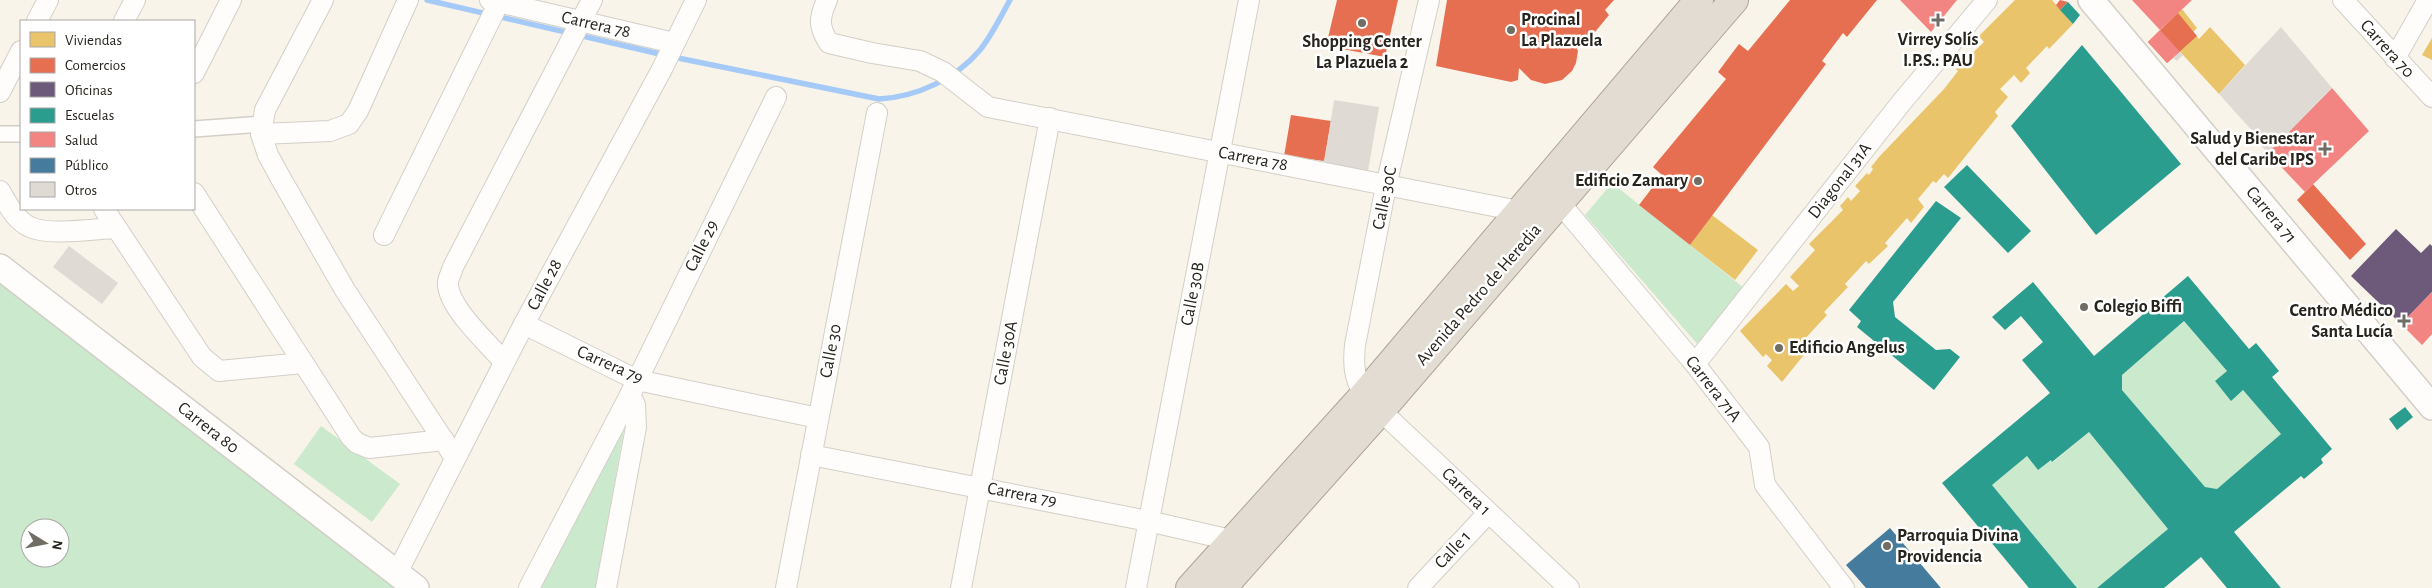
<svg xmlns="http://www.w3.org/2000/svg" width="2432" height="588" viewBox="0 0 2432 588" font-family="'Alegreya Sans',sans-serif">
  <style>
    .green { fill: #cbe9cd; fill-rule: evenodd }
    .homes { fill: #e9c46a }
    .shops { fill: #e76f51 }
    .offices { fill: #6d597a }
    .schools { fill: #2a9d8f; fill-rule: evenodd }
    .health { fill: #f28482 }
    .public { fill: #457b9d }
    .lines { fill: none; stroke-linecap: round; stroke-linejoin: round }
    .stream { stroke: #a5caf7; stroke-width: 5.5 }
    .building { fill: #dfdad3 }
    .pedestrian-casing { stroke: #d3cfc7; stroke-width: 18 }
    .minor-casing { stroke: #d3cfc7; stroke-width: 22 }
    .tertiary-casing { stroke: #d3cfc7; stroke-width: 28 }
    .trunk-casing { stroke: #aea395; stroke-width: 30 }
    .pedestrian { stroke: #fefdfc; stroke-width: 15 }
    .minor { stroke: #fefdfc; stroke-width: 20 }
    .tertiary { stroke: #fefdfc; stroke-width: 25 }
    .trunk { stroke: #e3dcd2; stroke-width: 28 }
    .poi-dot { fill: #706d65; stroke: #fff; stroke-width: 2 }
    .labels { text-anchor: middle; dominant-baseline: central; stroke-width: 5; stroke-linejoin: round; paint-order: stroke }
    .poi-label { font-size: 18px; font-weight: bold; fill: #27241d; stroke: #fff; text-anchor: start }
    .street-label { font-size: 18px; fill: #27241d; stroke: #fff }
  </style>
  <rect width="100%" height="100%" fill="#f9f4ea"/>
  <g class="green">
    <polygon points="1612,183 1744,288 1699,346 1585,215"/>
    <path d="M 0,277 L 402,588 L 0,588 ZM 30,528 L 60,528 L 60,558 L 30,558 Z"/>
    <polygon points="2184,321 2227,371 2215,381 2231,400 2243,390 2281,434 2217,489 2205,487 2122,390 2122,375"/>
    <polygon points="626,418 596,588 537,588"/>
    <polygon points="321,426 400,484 372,522 294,464"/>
    <polygon points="2089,432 2168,529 2097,588 2077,588 1992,485 2027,456 2038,470 2051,460 2053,462"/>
  </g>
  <g class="homes">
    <polygon points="2015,0 2052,0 2073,24 2049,49 2047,46 2026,68 2030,73 2021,83 2014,75 2000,89 2008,97 1995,112 1998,116 1948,178 1944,174 1936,183 1933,181 1929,186 1918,199 1924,207 1911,223 1907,218 1885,243 1888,246 1869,264 1866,261 1845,284 1848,287 1824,312 1827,315 1800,344 1807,351 1782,382 1767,366 1772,360 1766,354 1763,357 1740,331 1786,284 1793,291 1799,286 1790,277 1815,250 1809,244 1843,210 1840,206 1848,197 1851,201 1860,191 1855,186 1867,173 1869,175 1873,169 1871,167 1879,157 1944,89 1958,71 1956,69 1984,42 1979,36"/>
    <polygon points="2182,9 2197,28 2193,32 2199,39 2210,27 2245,65 2219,94 2160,30"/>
    <polygon points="2432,38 2432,60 2422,55"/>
    <polygon points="1712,215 1758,250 1735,280 1690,245"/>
  </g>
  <g class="shops">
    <polygon points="1337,0 1398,0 1385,57 1326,46"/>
    <polygon points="1447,0 1614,0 1605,10 1609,15 1586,43 1578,36 1574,43 1578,51 1576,63 1572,71 1562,80 1545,84 1531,80 1519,68 1518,80 1511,82 1436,66"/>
    <polygon points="1790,0 1877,0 1847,37 1843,33 1822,61 1826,64 1690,245 1639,205 1662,175 1653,167 1726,79 1718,72 1739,44 1748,51"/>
    <polygon points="2060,0 2068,2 2060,10 2056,5"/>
    <polygon points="2178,13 2197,36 2167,63 2148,42"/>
    <polygon points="1291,115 1331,121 1324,161 1284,156"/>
    <polygon points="2313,184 2366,244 2350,260 2297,200"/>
  </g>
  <polygon class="offices" points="2396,229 2421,253 2430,244 2432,246 2432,292 2401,324 2351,276"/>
  <g class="schools">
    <polygon points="2068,2 2080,15 2073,24 2060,10"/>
    <polygon points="2082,45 2181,164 2096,235 2011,126"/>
    <polygon points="1967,165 2031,231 2008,253 1944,187"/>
    <polygon points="1936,201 1961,218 1893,302 1895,317 1936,350 1950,349 1960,357 1934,390 1857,327 1861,321 1849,310"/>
    <path d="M 2188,276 L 2249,349 L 2256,343 L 2279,371 L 2272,377 L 2332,449 L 2321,459 L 2323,463 L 2304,479 L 2301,476 L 2234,532 L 2281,588 L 2227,588 L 2201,557 L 2164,588 L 2097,588 L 2168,529 L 2089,432 L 2052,462 L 2051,460 L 2038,470 L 2027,456 L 1992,485 L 2077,588 L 2029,588 L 1942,483 L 2050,393 L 2022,360 L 2043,342 L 2021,316 L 2005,330 L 1992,317 L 2033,282 L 2094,356 ZM 2184,321 L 2227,371 L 2215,381 L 2231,401 L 2243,390 L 2281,434 L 2217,489 L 2205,487 L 2122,390 L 2122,375 Z"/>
    <polygon points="2405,407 2413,417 2397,430 2389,419"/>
  </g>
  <g class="health">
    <polygon points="1900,0 1957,0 1931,32"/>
    <polygon points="2132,0 2192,0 2160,30"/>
    <polygon points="2160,30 2180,52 2167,63 2148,42"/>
    <polygon points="2332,88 2369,131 2305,192 2268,153"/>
    <polygon points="2432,292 2432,334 2422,345 2401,324"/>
  </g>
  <polygon class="public" points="1890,528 1941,588 1866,588 1846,565"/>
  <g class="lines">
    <g class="stream">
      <polyline points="427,0 664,55"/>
      <path d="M 673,57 L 879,99 C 916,97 956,79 980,50 C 992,35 1001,16 1010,0"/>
    </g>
  </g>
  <g class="building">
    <polygon points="2281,27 2332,88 2268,153 2253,137 2255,134 2219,94"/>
    <polygon points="2180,52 2183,55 2177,61 2173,58"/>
    <polygon points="1334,100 1379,107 1368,171 1324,164"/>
    <polygon points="69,246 118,283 102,304 53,267"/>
  </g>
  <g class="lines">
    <g class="pedestrian-casing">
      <g id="pedestrian">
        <polyline points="194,129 262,124"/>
        <polyline points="0,134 21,134"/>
      </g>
    </g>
    <g class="minor-casing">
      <g id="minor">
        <polyline points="323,0 265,110 261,134 268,155 280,177 345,290 455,458"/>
        <polyline points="490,0 674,43"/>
        <path d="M 827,0 C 819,18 818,26 829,43 L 872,53 L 920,61 L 943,72 L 988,107 L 1519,211"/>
        <path d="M 1429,0 L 1386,186 L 1355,345 C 1353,365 1354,377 1364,395 L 1569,588"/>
        <polyline points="2343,0 2432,97"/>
        <polyline points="37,21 48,0"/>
        <polyline points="124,21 135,0"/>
        <polyline points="2395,58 2428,0"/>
        <polyline points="194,73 231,0"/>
        <polyline points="0,92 21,51"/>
        <polyline points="261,134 330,131 349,124 358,111 408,0"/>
        <path d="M 0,191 C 8,205 15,220 30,227 C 48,236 94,229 115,228"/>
        <polyline points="194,193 351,437 357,443 369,448 444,440"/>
        <polyline points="1559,202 1695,364 1759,447 1765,485 1844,588"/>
        <polyline points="104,209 202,357 219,371 303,363"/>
        <polyline points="384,235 500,0"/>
        <polyline points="524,324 637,380 818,418"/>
        <path d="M 504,362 C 489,344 446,306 448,282 C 448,278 452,272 453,267 L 592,0"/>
        <polyline points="1695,364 1901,103 1987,0"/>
        <polyline points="811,455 1148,521 1231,540"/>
        <polyline points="397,573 524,324 662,69 696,0"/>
        <polyline points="529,588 630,395 776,97"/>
        <polyline points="606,588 636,427 635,405 630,395"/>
        <polyline points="786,588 877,113"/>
        <polyline points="961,588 1050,118"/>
        <polyline points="1136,588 1249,0"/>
        <polyline points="1418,588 1488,513"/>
      </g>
    </g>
    <g class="tertiary-casing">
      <g id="tertiary">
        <polyline points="2091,0 2432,407"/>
        <polyline points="0,267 416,588"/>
      </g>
    </g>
    <g class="trunk-casing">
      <g id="trunk">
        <polyline points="1190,588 1364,395 1699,0"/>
        <polyline points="1222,588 1381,410 1734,0"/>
      </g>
    </g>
    <use href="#pedestrian" class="pedestrian"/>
    <use href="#minor" class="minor"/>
    <use href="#tertiary" class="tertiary"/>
    <use href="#trunk" class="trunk"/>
  </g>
  <g class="poi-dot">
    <path d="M1935.5 12.5h5v5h5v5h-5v5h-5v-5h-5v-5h5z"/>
    <circle cx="1362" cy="23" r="5"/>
    <circle cx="1511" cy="30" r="5"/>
    <path d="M2322.5 141.5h5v5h5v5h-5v5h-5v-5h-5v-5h5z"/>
    <circle cx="1698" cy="181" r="5"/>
    <circle cx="2084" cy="307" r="5"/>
    <path d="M2401.5 313.5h5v5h5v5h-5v5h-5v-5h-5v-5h5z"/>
    <circle cx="1779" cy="348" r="5"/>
    <circle cx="1887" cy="546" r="5"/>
  </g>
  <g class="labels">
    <g class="poi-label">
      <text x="1521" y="20">Procinal<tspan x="1521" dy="21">La Plazuela</tspan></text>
      <text x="1938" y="40" text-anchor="middle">Virrey Solís<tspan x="1938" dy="21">I.P.S.: PAU</tspan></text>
      <text x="1362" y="42" text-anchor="middle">Shopping Center<tspan x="1362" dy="21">La Plazuela 2</tspan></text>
      <text x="2314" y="139" text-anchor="end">Salud y Bienestar<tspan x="2314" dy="21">del Caribe IPS</tspan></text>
      <text x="1688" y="181" text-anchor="end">Edificio Zamary</text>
      <text x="2094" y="307">Colegio Biffi</text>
      <text x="2393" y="311" text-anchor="end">Centro Médico<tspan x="2393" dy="21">Santa Lucía</tspan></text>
      <text x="1789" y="348">Edificio Angelus</text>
      <text x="1897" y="536">Parroquia Divina<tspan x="1897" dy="21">Providencia</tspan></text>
    </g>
    <g class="street-label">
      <text transform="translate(596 25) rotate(13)">Carrera 78</text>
      <text transform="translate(2387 49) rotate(48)">Carrera 70</text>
      <text transform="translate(1253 159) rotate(11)">Carrera 78</text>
      <text transform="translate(1840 181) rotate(-52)">Diagonal 31A</text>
      <text transform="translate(1385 198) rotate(-78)">Calle 30C</text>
      <text transform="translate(2271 215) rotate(50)">Carrera 71</text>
      <text transform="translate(702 246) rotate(-64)">Calle 29</text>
      <text transform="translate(545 285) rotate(-62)">Calle 28</text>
      <text transform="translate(1193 294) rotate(-79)">Calle 30B</text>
      <text transform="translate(1479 295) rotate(-49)">Avenida Pedro de Heredia</text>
      <text transform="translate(831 351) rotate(-79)">Calle 30</text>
      <text transform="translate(1006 353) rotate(-79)">Calle 30A</text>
      <text transform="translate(610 365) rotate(24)">Carrera 79</text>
      <text transform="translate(1713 389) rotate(52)">Carrera 71A</text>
      <text transform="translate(208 428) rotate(38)">Carrera 80</text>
      <text transform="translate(1466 492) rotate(44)">Carrera 1</text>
      <text transform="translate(1022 495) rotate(11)">Carrera 79</text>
      <text transform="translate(1453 550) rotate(-47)">Calle 1</text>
    </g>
  </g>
  <rect x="20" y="20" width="175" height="190" fill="#ffffff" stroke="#a9a7a5"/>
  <rect x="30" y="32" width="25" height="15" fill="#e9c46a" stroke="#a9a7a5"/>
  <text x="65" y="45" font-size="15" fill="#27241d">Viviendas</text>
  <rect x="30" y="58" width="25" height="15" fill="#e76f51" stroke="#a9a7a5"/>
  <text x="65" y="70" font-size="15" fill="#27241d">Comercios</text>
  <rect x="30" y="82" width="25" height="15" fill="#6d597a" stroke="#a9a7a5"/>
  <text x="65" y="95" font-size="15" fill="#27241d">Oficinas</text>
  <rect x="30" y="108" width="25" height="15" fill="#2a9d8f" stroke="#a9a7a5"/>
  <text x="65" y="120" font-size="15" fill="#27241d">Escuelas</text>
  <rect x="30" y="132" width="25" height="15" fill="#f28482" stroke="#a9a7a5"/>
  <text x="65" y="145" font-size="15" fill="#27241d">Salud</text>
  <rect x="30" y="158" width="25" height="15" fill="#457b9d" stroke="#a9a7a5"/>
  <text x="65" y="170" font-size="15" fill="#27241d">Público</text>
  <rect x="30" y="182" width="25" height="15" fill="#dfdad3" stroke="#a9a7a5"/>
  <text x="65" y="195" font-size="15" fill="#27241d">Otros</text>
  <g transform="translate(45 543) rotate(100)"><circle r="24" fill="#ffffff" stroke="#a9a7a5"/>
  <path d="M0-4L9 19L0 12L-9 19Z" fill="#706d65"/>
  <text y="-8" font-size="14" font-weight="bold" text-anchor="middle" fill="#27241d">N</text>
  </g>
</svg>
